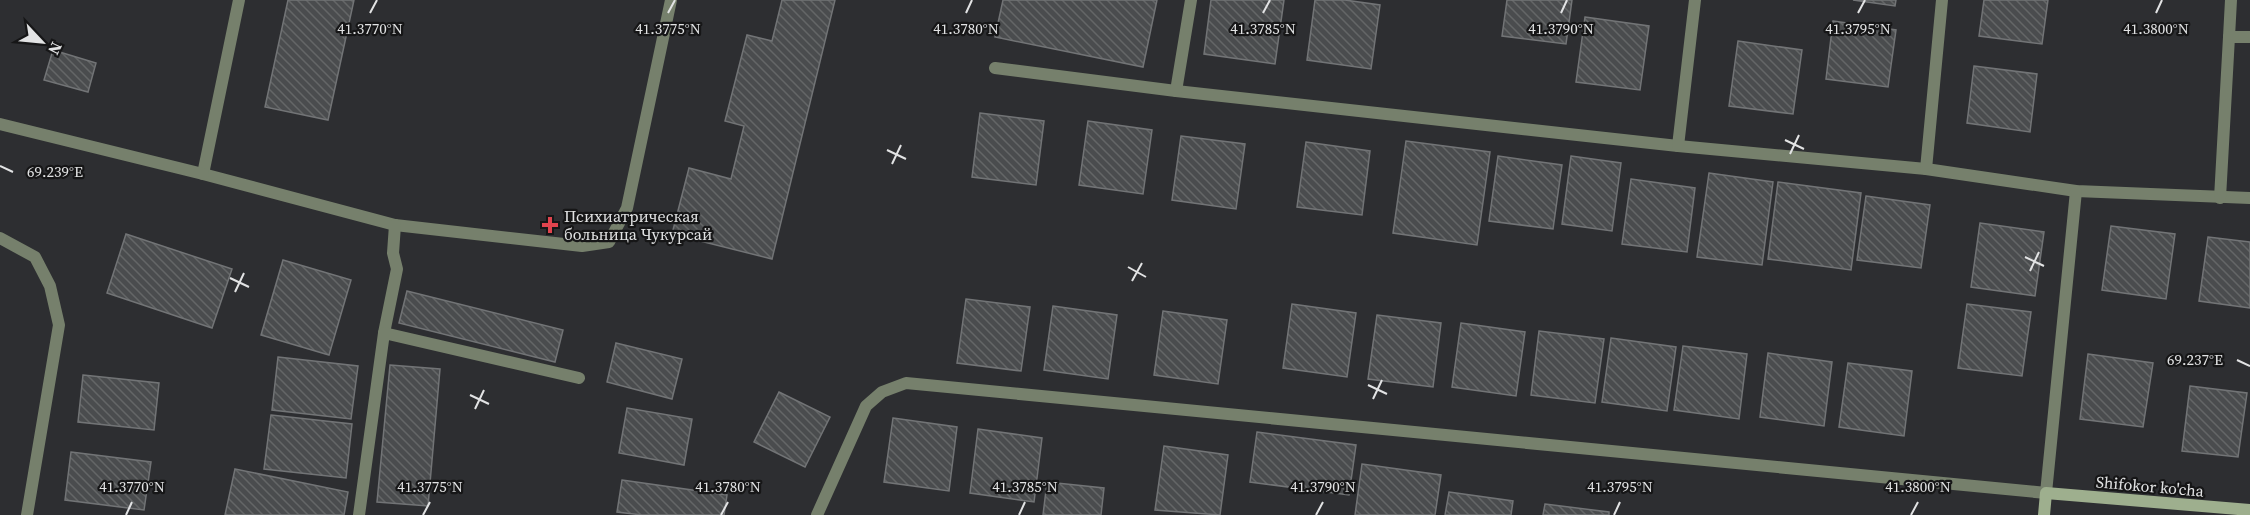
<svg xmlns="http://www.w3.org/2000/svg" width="2250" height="515" viewBox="0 0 2250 515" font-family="'Source Serif 4',serif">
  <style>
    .building { fill: url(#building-back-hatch); stroke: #727476; stroke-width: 1.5 }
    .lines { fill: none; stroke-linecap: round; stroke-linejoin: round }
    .lane { stroke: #76806c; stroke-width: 12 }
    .street { stroke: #76806c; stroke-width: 12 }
    .secondary { stroke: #9eaf8e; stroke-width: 12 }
    .ticks { fill: none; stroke: #e2e3e4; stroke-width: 2 }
    .health-dot { fill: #e0444e; stroke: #161617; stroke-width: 2 }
    .labels { text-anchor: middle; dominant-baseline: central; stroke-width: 4.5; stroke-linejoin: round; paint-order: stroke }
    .poi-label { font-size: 16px; fill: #e2e3e4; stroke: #161617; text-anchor: start }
    .street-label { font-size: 16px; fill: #e2e3e4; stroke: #161617 }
    .ticks-label { font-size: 15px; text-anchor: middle; fill: #e2e3e4; stroke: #161617; stroke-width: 4.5; stroke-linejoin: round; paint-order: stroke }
  </style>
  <defs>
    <pattern id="building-back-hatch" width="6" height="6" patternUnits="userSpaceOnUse" patternTransform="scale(1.5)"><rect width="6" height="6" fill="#4a4c4e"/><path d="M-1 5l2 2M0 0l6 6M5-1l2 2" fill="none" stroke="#646667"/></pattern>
  </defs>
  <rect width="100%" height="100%" fill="#2d2e31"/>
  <g class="building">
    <polygon points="288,0 354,0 328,120 265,107"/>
    <polygon points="782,0 835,0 772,259 672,234 689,168 731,179 744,126 725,121 747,35 772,41"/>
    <polygon points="1003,0 1157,0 1143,67 995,37"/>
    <polygon points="1211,0 1284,0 1275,64 1204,54"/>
    <polygon points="1315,0 1345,0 1380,5 1371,69 1307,60"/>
    <polygon points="1507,0 1572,0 1566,44 1502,36"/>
    <polygon points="1853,0 1896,0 1895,6"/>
    <polygon points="1984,0 2048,0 2042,44 1979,36"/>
    <polygon points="1585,17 1649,26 1640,90 1576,82"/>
    <polygon points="1833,21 1896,30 1888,87 1826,79"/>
    <polygon points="1738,41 1802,50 1793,114 1729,106"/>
    <polygon points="53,50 96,63 88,92 44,80"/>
    <polygon points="1974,66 2037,74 2030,132 1967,123"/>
    <polygon points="980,113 1044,121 1036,185 972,177"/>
    <polygon points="1088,121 1152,130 1143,194 1079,185"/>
    <polygon points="1181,136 1245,144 1236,209 1172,200"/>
    <polygon points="1406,141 1490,152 1477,245 1393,233"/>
    <polygon points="1306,142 1370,151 1362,215 1297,207"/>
    <polygon points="1498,156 1562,165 1553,229 1489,221"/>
    <polygon points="1571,156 1621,163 1612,231 1562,224"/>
    <polygon points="1709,173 1773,182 1762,265 1697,257"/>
    <polygon points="1631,179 1695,188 1687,252 1622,244"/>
    <polygon points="1778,182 1861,193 1851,270 1768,259"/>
    <polygon points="1866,196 1930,205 1921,268 1857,260"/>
    <polygon points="1980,223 2044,232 2035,296 1971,287"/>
    <polygon points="2111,226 2175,234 2166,299 2102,290"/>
    <polygon points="126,234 232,269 212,328 107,293"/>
    <polygon points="2208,237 2250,242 2250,308 2199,301"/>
    <polygon points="283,260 351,280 329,355 261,335"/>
    <polygon points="407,291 563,330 555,362 399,323"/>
    <polygon points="966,299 1030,307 1021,371 957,363"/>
    <polygon points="1292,304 1356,313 1347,377 1283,368"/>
    <polygon points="1967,304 2031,312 2022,376 1958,368"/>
    <polygon points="1053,306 1117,315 1108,379 1044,370"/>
    <polygon points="1163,311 1227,320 1218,384 1154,375"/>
    <polygon points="1377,315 1441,323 1433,387 1368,379"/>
    <polygon points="1461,323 1525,332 1516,396 1452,387"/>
    <polygon points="1539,331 1604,339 1595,403 1531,395"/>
    <polygon points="1611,338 1676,347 1667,411 1602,402"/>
    <polygon points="616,343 682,359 672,399 607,382"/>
    <polygon points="1683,346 1747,354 1739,419 1674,410"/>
    <polygon points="1768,353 1832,362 1824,426 1760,417"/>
    <polygon points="2088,354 2153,363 2143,427 2080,419"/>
    <polygon points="278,357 358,366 351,419 272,410"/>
    <polygon points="1848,363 1912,371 1904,436 1839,427"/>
    <polygon points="390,365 440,369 428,506 377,502"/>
    <polygon points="83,375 159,383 154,430 78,422"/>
    <polygon points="2190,386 2247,393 2238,457 2182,451"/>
    <polygon points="779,392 830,417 805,467 754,442"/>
    <polygon points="627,408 692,419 684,465 619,453"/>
    <polygon points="271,415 352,424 346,478 264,469"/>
    <polygon points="893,418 957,427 949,491 884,482"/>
    <polygon points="978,429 1042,438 1034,502 970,493"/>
    <polygon points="1257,432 1356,445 1349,495 1250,482"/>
    <polygon points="1164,446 1228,455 1220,515 1155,510"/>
    <polygon points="71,452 151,462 144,510 65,500"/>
    <polygon points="1362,464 1441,475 1435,515 1355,515"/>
    <polygon points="235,469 348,492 344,515 225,515"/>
    <polygon points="622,480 727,495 724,515 642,515 617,512"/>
    <polygon points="1047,482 1104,488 1101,515 1043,515"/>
    <polygon points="1449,492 1513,501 1511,515 1445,515"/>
    <polygon points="1545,504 1609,512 1609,515 1543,515"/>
  </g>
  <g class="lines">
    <g class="lane">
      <polyline points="239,0 203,174 395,225 582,246 609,242 627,208 671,0"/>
      <polyline points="0,124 203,174"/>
      <polyline points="384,333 397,269 393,253 395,225"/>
    </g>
    <g class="street">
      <polyline points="2229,37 2231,0"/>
      <polyline points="995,68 1176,91 1678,146 1926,169 2076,191 2250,198"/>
      <polyline points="1176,91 1191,0"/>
      <polyline points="1678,146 1695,0"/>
      <polyline points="1926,169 1942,0"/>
      <polyline points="2220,198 2229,37 2250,37"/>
      <polyline points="0,238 35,257 50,286 59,325 27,515"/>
      <polyline points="359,515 384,333 579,378"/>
      <polyline points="817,515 866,406 882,392 906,383 2046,493 2076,191"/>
    </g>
    <polyline class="secondary" points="2044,515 2046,493 2250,510"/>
  </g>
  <path class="ticks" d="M 370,13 L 377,0M 668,13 L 675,0M 966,13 L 972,0M 1263,13 L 1270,0M 1561,13 L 1567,0M 1858,13 L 1865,0M 2156,13 L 2162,0M 1785,140 L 1804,149M 887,150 L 906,159M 1790,154 L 1799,135M 892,164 L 901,145M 0,166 L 13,172M 2025,257 L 2044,266M 1128,267 L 1146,277M 2030,271 L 2039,252M 230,278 L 249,287M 1132,281 L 1142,263M 235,292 L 244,273M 2237,360 L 2250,366M 1368,385 L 1387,394M 470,395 L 489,404M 1373,399 L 1382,380M 475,409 L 484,390M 126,515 L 132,502M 423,515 L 430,502M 721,515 L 728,502M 1019,515 L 1025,502M 1316,515 L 1323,502M 1614,515 L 1620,502M 1911,515 L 1918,502"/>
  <path class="health-dot" d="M547 216h6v6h6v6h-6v6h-6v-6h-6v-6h6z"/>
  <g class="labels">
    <g class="poi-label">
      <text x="564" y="216">Психиатрическая<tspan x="564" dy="18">больница Чукурсай</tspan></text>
    </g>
    <g class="street-label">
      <text transform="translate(2150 486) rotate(5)">Shifokor ko'cha</text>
    </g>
  </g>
  <g class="ticks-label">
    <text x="370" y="34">41.3770°N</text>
    <text x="668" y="34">41.3775°N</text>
    <text x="966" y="34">41.3780°N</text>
    <text x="1263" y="34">41.3785°N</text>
    <text x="1561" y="34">41.3790°N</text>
    <text x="1858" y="34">41.3795°N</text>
    <text x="2156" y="34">41.3800°N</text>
    <text x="55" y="177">69.239°E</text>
    <text x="2195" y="365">69.237°E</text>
    <text x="132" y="492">41.3770°N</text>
    <text x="430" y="492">41.3775°N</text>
    <text x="728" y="492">41.3780°N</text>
    <text x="1025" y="492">41.3785°N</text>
    <text x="1323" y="492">41.3790°N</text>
    <text x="1620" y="492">41.3795°N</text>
    <text x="1918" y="492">41.3800°N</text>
  </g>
  <g transform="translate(42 42) rotate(116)" stroke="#161617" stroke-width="4.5" paint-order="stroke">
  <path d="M0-4.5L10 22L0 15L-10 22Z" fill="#e2e3e4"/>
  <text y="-9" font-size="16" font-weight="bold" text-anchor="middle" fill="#e2e3e4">N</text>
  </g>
</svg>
